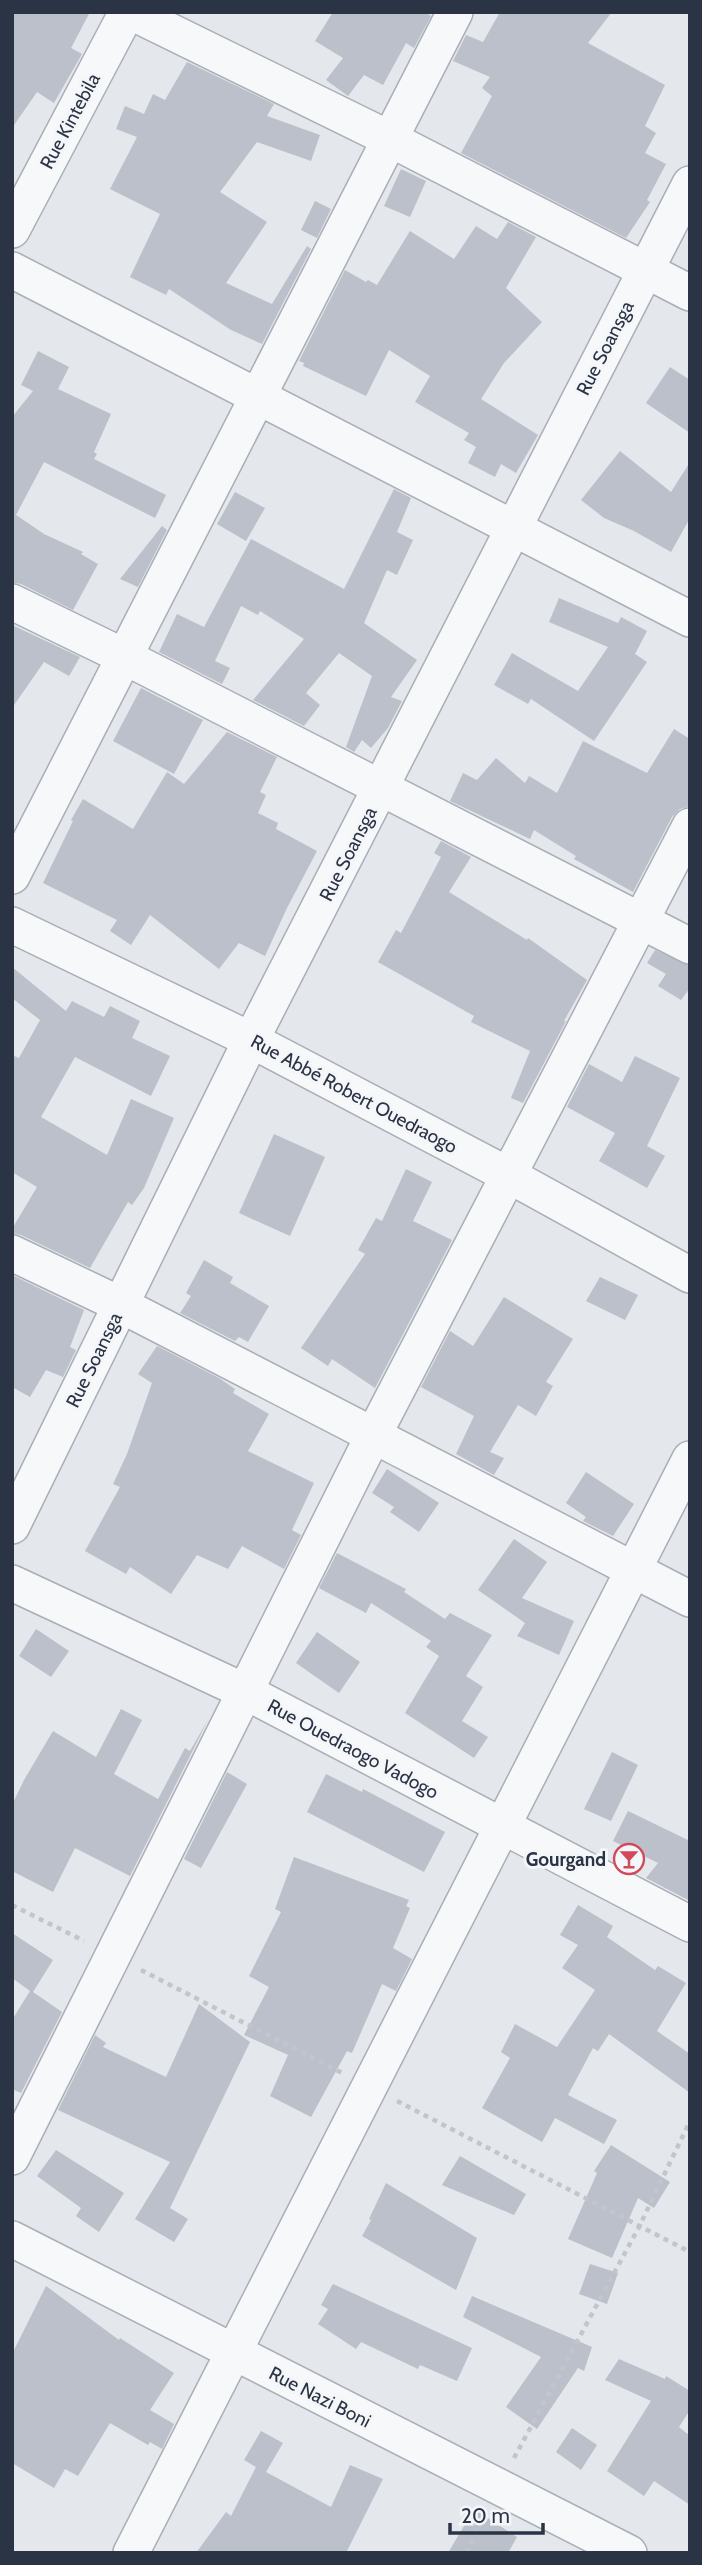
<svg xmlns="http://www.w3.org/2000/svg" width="702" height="2565" viewBox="0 0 702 2565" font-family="Cabin,sans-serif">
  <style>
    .building { fill: #bbc0ca }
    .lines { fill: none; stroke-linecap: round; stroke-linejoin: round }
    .minor-casing { stroke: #a9aeb7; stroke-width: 38 }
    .path { stroke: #c2c5cb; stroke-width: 4.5; stroke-dasharray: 5 5; stroke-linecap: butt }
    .minor { stroke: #f7f8fa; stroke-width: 35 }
    .labels { text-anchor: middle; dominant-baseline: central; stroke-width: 6; stroke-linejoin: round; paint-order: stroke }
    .street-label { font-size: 19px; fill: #2b3445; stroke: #f4f6f9 }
    .poi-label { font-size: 19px; font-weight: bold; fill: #2b3445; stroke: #f4f6f9; text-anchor: end }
  </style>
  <rect width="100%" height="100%" fill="#e4e7ec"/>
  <g class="building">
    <polygon points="12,12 90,12 71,48 82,54 54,103 37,92 12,128"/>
    <polygon points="333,12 425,12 431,16 414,48 406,43 383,85 364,75 348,96 326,80 343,58 315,41"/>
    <polygon points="500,12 612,12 588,43 665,85 645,126 656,133 645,153 666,164 647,200 650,202 626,238 461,153 492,96 482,88 490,77 453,61 466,35 483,42"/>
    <polygon points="187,62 274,104 267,116 320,135 311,161 257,142 220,192 267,222 226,283 272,304 307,246 311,249 262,344 231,330 169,289 166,295 130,277 160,214 110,189 137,137 116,129 125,106 144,114 153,94 165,100"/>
    <polygon points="401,169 426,181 410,217 384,206"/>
    <polygon points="315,201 331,209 317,238 301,230"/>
    <polygon points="508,222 536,237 506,288 542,322 504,363 481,399 538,435 516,473 501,464 495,477 468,463 476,447 464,440 469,433 415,402 430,376 389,350 366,396 303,366 304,363 299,361 345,270 366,282 368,280 377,285 410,231 454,259 476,226 497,239"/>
    <polygon points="38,351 69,367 58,389 111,414 94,452 97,454 94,459 166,495 155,518 44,462 16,515 44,534 83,552 81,554 98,564 73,610 21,584 12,582 12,417 33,391 21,385"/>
    <polygon points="670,367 690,380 690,433 646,403"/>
    <polygon points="620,451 671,492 690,462 690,518 671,552 634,531 604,518 581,500"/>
    <polygon points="394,489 411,498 397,532 413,540 397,575 387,570 364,623 417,660 391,697 402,701 388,728 371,748 362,740 354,752 346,747 372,676 339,653 306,693 320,705 304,726 253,700 304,639 260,611 258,615 241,606 215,661 230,668 222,684 159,652 177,614 204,627 251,539 344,589"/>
    <polygon points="235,492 265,508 246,541 217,524"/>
    <polygon points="162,526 167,530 138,587 120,579"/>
    <polygon points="559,598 618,623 621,617 647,631 635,654 647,662 594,741 531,699 528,704 494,685 512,653 578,691 608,647 549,622"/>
    <polygon points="12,625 80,657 69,676 44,662 12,708"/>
    <polygon points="141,688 203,720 174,774 113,741"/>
    <polygon points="674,729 690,739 690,806 680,809 672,817 633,892 574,859 576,856 534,830 530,839 450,801 463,773 477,780 496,758 525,783 529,776 557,793 583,741 647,773"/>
    <polygon points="227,732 277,757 260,792 266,795 258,813 278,823 276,829 317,851 287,908 265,956 239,943 219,969 150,915 131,945 110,931 117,920 43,883 73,821 71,820 83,799 133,829 167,772 184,784"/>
    <polygon points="441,841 471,857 449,892 527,940 528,938 587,980 564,1021 566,1021 523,1103 511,1098 530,1051 471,1022 474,1016 378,962 396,930 401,933 441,857 434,853"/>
    <polygon points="655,950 690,966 690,988 681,1000 658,986 666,974 647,963"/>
    <polygon points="12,967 66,1011 72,1001 104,1017 110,1006 140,1021 132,1038 170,1056 151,1096 75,1057 41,1117 107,1155 131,1099 174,1118 144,1188 132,1205 128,1202 90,1268 21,1235 12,1233 12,1229 37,1187 12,1172 12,1055 19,1058 40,1020 12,998"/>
    <polygon points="635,1056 680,1078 647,1146 665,1156 647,1188 599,1161 615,1133 567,1107 589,1064 622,1082"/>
    <polygon points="274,1134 325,1157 290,1236 239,1213"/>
    <polygon points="406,1169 432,1182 413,1221 452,1240 375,1388 332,1359 328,1366 301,1348 365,1254 358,1250 376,1218 382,1221"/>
    <polygon points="204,1260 233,1277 230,1283 269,1306 248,1342 239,1337 235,1341 180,1313 191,1296 186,1293"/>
    <polygon points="12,1275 84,1310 70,1347 76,1350 63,1377 46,1370 30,1397 12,1387"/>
    <polygon points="600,1277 638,1295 625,1320 586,1301"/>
    <polygon points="504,1297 573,1339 546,1382 553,1386 536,1416 518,1405 490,1452 504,1458 494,1475 456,1454 474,1416 421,1387 450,1331 473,1346"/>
    <polygon points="157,1346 219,1378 235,1389 233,1393 269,1414 248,1451 314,1483 292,1530 301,1535 284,1569 242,1546 228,1569 197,1555 171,1594 130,1567 126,1574 85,1551 120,1487 113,1484 127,1454 152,1383 138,1374"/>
    <polygon points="387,1469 439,1503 419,1532 390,1512 394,1507 372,1493"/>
    <polygon points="586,1472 634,1504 613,1536 583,1521 586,1517 566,1503"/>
    <polygon points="514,1539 547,1562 522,1598 574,1621 559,1655 517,1636 525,1623 478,1590"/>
    <polygon points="337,1553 406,1589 404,1592 445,1619 450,1613 492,1635 466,1676 483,1687 462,1721 488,1737 474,1758 405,1713 439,1656 426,1647 431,1641 371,1603 366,1613 319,1588"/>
    <polygon points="36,1629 69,1651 51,1677 19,1656"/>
    <polygon points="317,1632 360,1662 339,1693 296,1663"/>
    <polygon points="121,1709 142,1720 114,1774 158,1799 185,1748 190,1751 208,1720 130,1876 75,1848 53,1892 12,1871 12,1805 24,1780 53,1731 96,1757"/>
    <polygon points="612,1752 638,1765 611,1821 584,1809"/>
    <polygon points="227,1772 247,1784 201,1868 184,1859"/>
    <polygon points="326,1774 362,1792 363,1789 445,1832 424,1872 307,1812"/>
    <polygon points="628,1811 690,1841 690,1901 646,1878 658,1863 613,1841"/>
    <polygon points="294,1857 409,1900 406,1906 410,1908 393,1948 412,1959 396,1991 382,1984 352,2053 347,2051 311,2117 270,2096 288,2055 244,2035 269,1987 249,1976 281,1912 275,1909"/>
    <polygon points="578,1905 613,1926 607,1937 655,1970 658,1966 686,1983 657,2031 690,2054 690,2093 609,2034 598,2051 593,2048 568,2095 617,2120 604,2144 555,2118 542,2142 482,2108 510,2058 501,2052 515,2024 557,2047 595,1990 562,1968 578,1945 560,1935"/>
    <polygon points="12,1933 53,1960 33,1992 62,2012 21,2093 12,2089 12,2020 30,1991 12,1978"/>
    <polygon points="199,2004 250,2042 170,2208 188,2219 174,2242 135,2219 170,2162 58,2110 95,2035 106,2043 103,2047 166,2077"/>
    <polygon points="611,2145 670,2182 654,2208 638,2198 612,2258 568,2239 597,2173 594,2171"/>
    <polygon points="56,2150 124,2193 99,2232 76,2216 81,2208 37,2176"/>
    <polygon points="460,2156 526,2194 514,2215 442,2185"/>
    <polygon points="386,2183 477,2238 456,2290 362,2236 371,2220 369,2219"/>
    <polygon points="590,2264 618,2273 607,2304 579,2294"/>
    <polygon points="333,2284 472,2348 457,2381 420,2365 418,2369 361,2342 356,2349 318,2324 328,2309 321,2305"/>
    <polygon points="46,2286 119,2340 120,2338 174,2373 150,2410 174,2424 162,2449 150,2442 148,2445 110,2423 78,2476 65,2469 54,2488 12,2463 12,2354"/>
    <polygon points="472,2296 592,2347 584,2371 578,2368 537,2429 506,2407 541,2357 463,2317"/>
    <polygon points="619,2359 665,2379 666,2376 690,2391 690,2410 679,2427 690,2436 690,2505 654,2481 644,2496 607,2471 651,2401 605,2380"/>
    <polygon points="572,2428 597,2445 581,2470 556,2452"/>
    <polygon points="261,2431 283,2443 266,2472 331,2507 350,2465 383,2479 346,2553 196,2553 226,2512 231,2516 256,2467 244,2460"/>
    <polygon points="474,2509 517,2537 508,2553 448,2553"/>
  </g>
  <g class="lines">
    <g class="minor-casing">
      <g id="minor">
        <polyline points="131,12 390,139 690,293"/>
        <polyline points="12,230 127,12"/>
        <polyline points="12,270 690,619"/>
        <polyline points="12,602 125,657 690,946"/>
        <polyline points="12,876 455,12"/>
        <polyline points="12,925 251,1040 510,1176 690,1275"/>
        <polyline points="12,1253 121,1305 690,1599"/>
        <polyline points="12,1526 251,1040 690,184"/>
        <polyline points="12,1583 244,1691 690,1924"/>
        <polyline points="12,2157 374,1434 690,826"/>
        <polyline points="12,2239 629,2553"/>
        <polyline points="131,2553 690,1459"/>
      </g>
    </g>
    <g class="path">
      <polyline points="12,1905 84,1941"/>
      <polyline points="141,1970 342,2073"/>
      <polyline points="397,2101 690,2252"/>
      <polyline points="514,2458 639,2227 690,2121"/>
      <polyline points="466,2553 484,2516"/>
    </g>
    <use href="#minor" class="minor"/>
  </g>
  <defs>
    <g id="bar-ring" transform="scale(1.575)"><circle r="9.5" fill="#f4f6f9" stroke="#d1495b" stroke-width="1.5"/><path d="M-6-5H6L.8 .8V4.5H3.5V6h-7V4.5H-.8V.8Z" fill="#d1495b"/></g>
  </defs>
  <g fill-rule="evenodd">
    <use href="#bar-ring" x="629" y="1859"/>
  </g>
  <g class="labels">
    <g class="street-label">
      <text transform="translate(70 121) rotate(-62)">Rue Kintebila</text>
      <text transform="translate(605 348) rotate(-63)">Rue Soansga</text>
      <text transform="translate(348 854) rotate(-63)">Rue Soansga</text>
      <text transform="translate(354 1094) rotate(28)">Rue Abbé Robert Ouedraogo</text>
      <text transform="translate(94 1360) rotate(-64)">Rue Soansga</text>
      <text transform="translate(353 1749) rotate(28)">Rue Ouedraogo Vadogo</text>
      <text transform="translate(320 2397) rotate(27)">Rue Nazi Boni</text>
    </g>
    <g class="poi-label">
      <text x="606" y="1859">Gourgand</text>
    </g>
  </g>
  <rect width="702" height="2565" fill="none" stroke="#2b3445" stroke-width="28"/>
  <path d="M450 2523v10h93v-10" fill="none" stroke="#2b3445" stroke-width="3.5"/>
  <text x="461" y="2523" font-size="21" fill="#2b3445" stroke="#f4f6f9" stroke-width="5" paint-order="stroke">20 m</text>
</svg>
